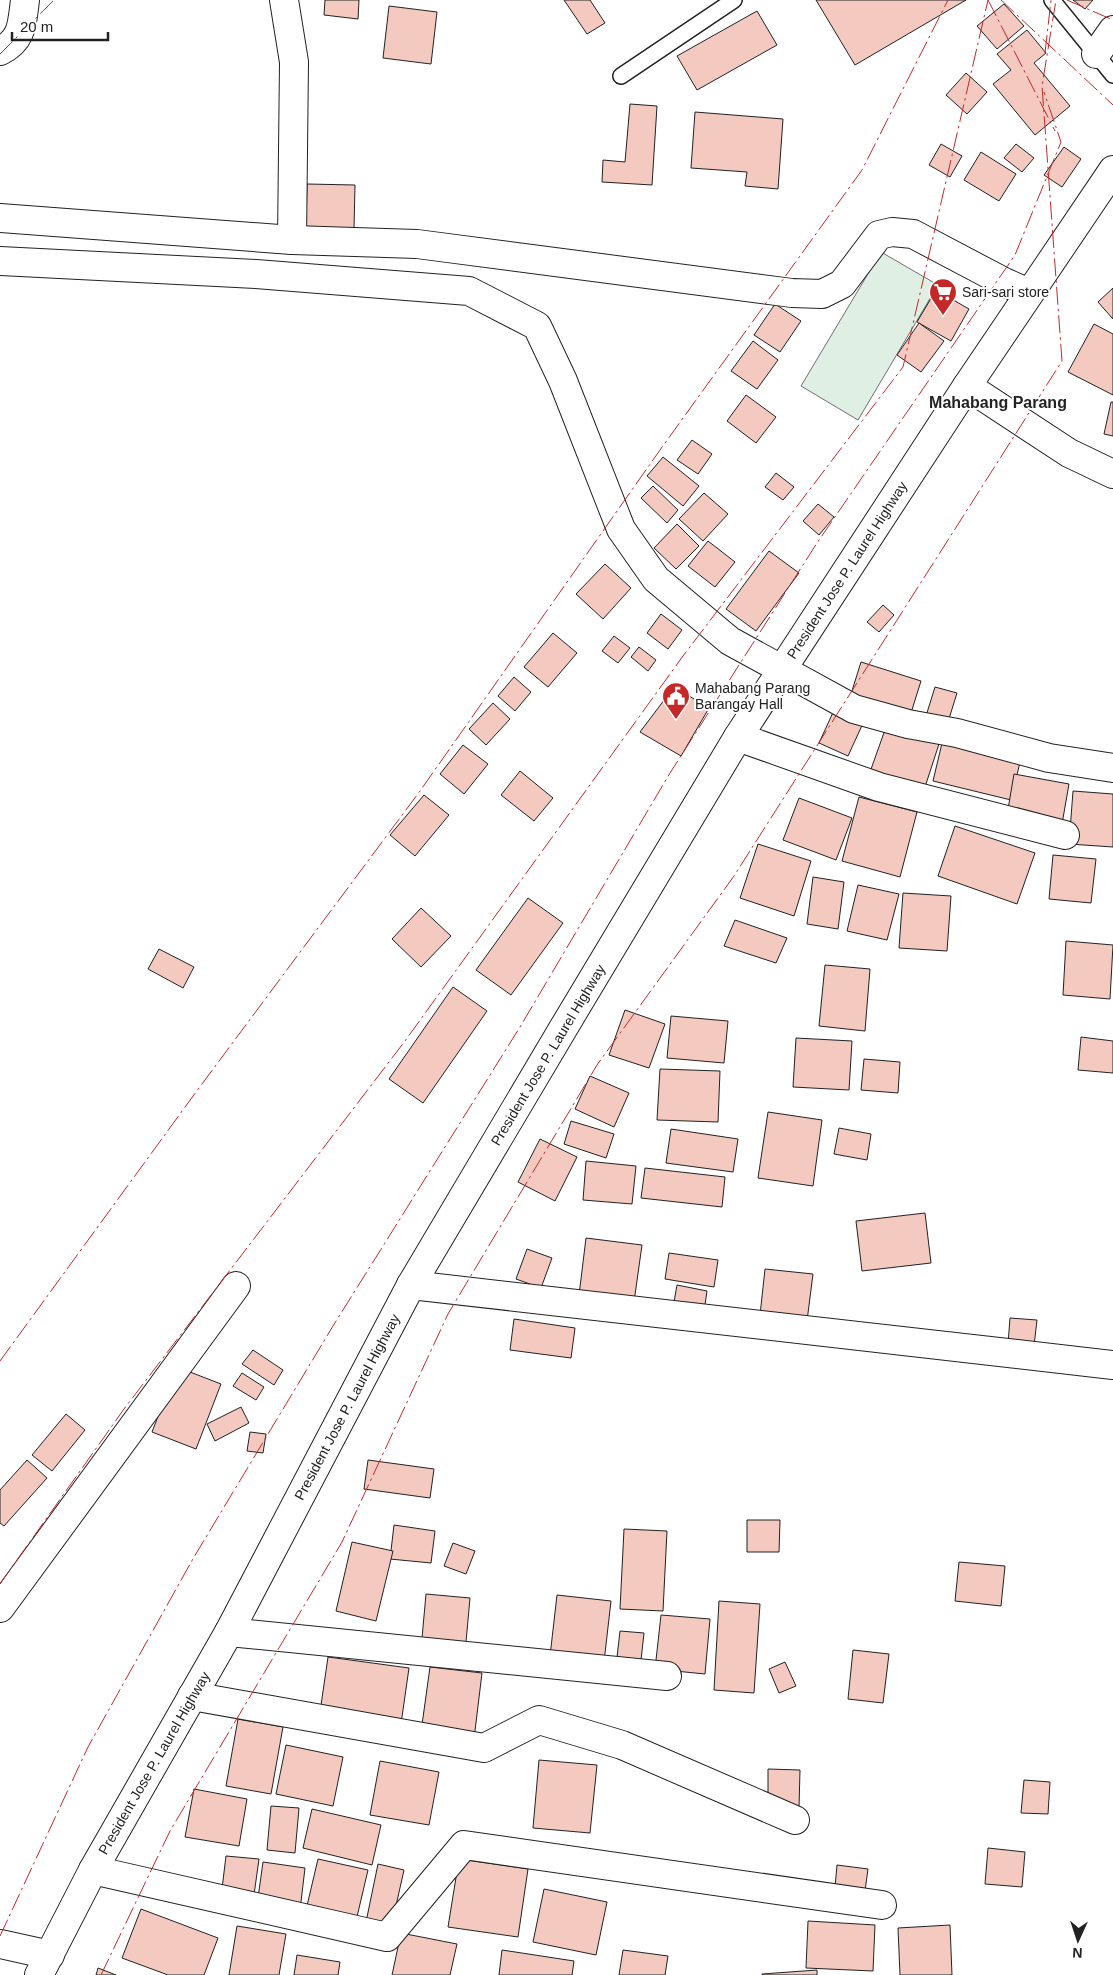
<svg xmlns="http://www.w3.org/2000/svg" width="1113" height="1975" viewBox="0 0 1113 1975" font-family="Arial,sans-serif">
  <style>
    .green { fill: #e0efe3; stroke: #6f6f6f }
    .building { fill: #f3c9c0; stroke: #222 }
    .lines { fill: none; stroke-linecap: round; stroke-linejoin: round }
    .service-casing { stroke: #222; stroke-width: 18 }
    .minor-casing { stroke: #222; stroke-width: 30 }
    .trunk-casing { stroke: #222; stroke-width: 30 }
    .service { stroke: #fff; stroke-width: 15 }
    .minor { stroke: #fff; stroke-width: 28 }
    .trunk { stroke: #fff; stroke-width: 28 }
    .power { stroke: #c62828; stroke-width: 1; stroke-dasharray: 18 4 2.5 4; stroke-linecap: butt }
    .labels { text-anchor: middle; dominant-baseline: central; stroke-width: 4; stroke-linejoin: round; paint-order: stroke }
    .poi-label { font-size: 14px; fill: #222; stroke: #fff; text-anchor: start }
    .street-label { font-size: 14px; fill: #222; stroke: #fff }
    .quarter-label { font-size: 16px; font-weight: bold; fill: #222; stroke: #fff }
  </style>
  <rect width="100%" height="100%" fill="#fff"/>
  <polygon class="green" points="881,252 938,285 858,420 801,386"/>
  <g class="building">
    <polygon points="325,0 359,0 358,19 324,15"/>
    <polygon points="564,0 590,0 605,23 587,34"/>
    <polygon points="816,0 966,0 855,65"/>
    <polygon points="1073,0 1093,0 1085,9"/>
    <polygon points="1004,4 1024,26 997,49 977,26"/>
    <polygon points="389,6 437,12 431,64 383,58"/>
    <polygon points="757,11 777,45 697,90 677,56"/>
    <polygon points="1027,30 1046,53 1034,63 1070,106 1035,135 993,84 1011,70 997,54"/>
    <polygon points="966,73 987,92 967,114 946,95"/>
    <polygon points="630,104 657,106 652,185 602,182 603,160 625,162"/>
    <polygon points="695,112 783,119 778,189 745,186 747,172 691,168"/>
    <polygon points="941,144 962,156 950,177 929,165"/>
    <polygon points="1016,144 1034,158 1022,172 1004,158"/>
    <polygon points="1064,147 1081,159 1062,187 1044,175"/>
    <polygon points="981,152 1016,174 999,201 964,180"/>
    <polygon points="307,184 355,185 354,228 306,227"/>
    <polygon points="1113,288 1113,319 1098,302"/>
    <polygon points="936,290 969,309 951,341 917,322"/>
    <polygon points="775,304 801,321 780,352 754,335"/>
    <polygon points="919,323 944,341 921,372 897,355"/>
    <polygon points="1094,324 1113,334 1113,395 1068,372"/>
    <polygon points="753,341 778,360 757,389 731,371"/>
    <polygon points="746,395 776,417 756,443 727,421"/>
    <polygon points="1111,402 1113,402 1113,436 1104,434"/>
    <polygon points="692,440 712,454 698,474 677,460"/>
    <polygon points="663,457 699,486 683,506 647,476"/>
    <polygon points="776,473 794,487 783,500 765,487"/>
    <polygon points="653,486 678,510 667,523 641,498"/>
    <polygon points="704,493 728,514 703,541 679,519"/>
    <polygon points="818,504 834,517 819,535 803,521"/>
    <polygon points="677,524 699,546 676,569 654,548"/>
    <polygon points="708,541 735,562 715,587 688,566"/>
    <polygon points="769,551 799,573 756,631 726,609"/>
    <polygon points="605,564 631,588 603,619 576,594"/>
    <polygon points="883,605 894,615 879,632 867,622"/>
    <polygon points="661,614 682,630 668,649 647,633"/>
    <polygon points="553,633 577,653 548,687 524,667"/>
    <polygon points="614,636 630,648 618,663 602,651"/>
    <polygon points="639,647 656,660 648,671 631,657"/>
    <polygon points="861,662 921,681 911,713 851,694"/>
    <polygon points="514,677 531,692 515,711 498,696"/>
    <polygon points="674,687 709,708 681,756 640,732"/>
    <polygon points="935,687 957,693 948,722 926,716"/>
    <polygon points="493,703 510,719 486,745 469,729"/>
    <polygon points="835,708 864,721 848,756 819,743"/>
    <polygon points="886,727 939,744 924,790 870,772"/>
    <polygon points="943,739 1021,758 1011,800 933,781"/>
    <polygon points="463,745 488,764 464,794 440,774"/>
    <polygon points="520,771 553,798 534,821 501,795"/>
    <polygon points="1014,774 1069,784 1062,824 1007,815"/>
    <polygon points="1073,791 1113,794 1113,847 1069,844"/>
    <polygon points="424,795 449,815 415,856 390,835"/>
    <polygon points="859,797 917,812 900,877 842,861"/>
    <polygon points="799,798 852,818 836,860 783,840"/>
    <polygon points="955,826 1035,853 1017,904 938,876"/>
    <polygon points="758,844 811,861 794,916 740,898"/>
    <polygon points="1053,855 1096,859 1091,903 1049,899"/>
    <polygon points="813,877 844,882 838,929 807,924"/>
    <polygon points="858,885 899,894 887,940 847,931"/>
    <polygon points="903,893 951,896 947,951 899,948"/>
    <polygon points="528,898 563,923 511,995 476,970"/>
    <polygon points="421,908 451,936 421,967 392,939"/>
    <polygon points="735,920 787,938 776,963 724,946"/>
    <polygon points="1066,941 1113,945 1110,999 1063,995"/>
    <polygon points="159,949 194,967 183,988 148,969"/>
    <polygon points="825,965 870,969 865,1031 819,1026"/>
    <polygon points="453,987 487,1011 423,1103 389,1079"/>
    <polygon points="625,1010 665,1024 649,1068 609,1055"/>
    <polygon points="671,1016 728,1021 724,1063 667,1058"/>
    <polygon points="1081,1037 1113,1041 1113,1073 1078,1070"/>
    <polygon points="796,1038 852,1041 849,1090 793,1087"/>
    <polygon points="864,1059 900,1062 898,1093 861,1090"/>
    <polygon points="660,1069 720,1071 718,1122 657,1120"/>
    <polygon points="590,1076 629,1093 614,1127 575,1109"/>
    <polygon points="768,1112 822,1120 813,1186 758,1178"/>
    <polygon points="571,1121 614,1134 606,1158 564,1144"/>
    <polygon points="839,1128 871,1134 867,1160 834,1154"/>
    <polygon points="671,1129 738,1139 733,1172 666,1163"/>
    <polygon points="540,1139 577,1157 555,1201 518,1182"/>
    <polygon points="586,1161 636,1166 632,1204 583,1200"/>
    <polygon points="645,1168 725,1177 722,1207 641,1198"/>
    <polygon points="925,1213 931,1263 862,1271 856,1221"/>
    <polygon points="586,1238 642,1245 634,1302 579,1295"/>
    <polygon points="527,1249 552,1258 541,1288 516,1279"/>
    <polygon points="669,1253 718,1260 714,1287 665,1279"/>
    <polygon points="765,1269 813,1274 807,1321 760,1315"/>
    <polygon points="677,1285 707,1291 702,1325 671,1319"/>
    <polygon points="1010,1318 1037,1320 1034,1346 1008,1344"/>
    <polygon points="514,1319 575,1328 571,1358 510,1350"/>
    <polygon points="253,1350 283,1370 274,1385 242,1364"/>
    <polygon points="177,1367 221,1384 196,1449 152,1432"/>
    <polygon points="242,1373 264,1387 256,1400 233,1386"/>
    <polygon points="241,1407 249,1423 215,1441 207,1424"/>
    <polygon points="66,1414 85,1430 52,1471 32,1455"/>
    <polygon points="250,1432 266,1434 263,1453 247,1451"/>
    <polygon points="27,1460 47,1478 4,1526 0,1523 0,1490"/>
    <polygon points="368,1460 434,1469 430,1498 364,1489"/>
    <polygon points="747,1520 780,1520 779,1552 747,1552"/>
    <polygon points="394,1525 435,1531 431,1563 390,1559"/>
    <polygon points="624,1529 667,1531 663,1611 620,1609"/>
    <polygon points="352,1542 393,1551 376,1621 336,1611"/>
    <polygon points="453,1543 475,1551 466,1574 444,1566"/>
    <polygon points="959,1562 1005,1566 1001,1606 955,1601"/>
    <polygon points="426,1594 470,1598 466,1642 422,1638"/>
    <polygon points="557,1595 611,1601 604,1662 550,1656"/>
    <polygon points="719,1601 760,1604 754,1693 714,1690"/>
    <polygon points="661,1615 710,1619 705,1674 655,1669"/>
    <polygon points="620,1631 644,1633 640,1669 616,1666"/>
    <polygon points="853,1650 889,1654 883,1703 848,1699"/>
    <polygon points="328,1657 409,1668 401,1724 320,1712"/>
    <polygon points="785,1662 796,1686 779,1693 769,1669"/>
    <polygon points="430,1667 482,1673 474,1739 421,1732"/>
    <polygon points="238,1719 283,1727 271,1794 226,1786"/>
    <polygon points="286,1745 343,1757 333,1806 276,1794"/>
    <polygon points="539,1760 597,1765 590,1833 533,1828"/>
    <polygon points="380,1761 439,1772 429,1825 370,1815"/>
    <polygon points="768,1769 800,1770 799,1808 768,1807"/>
    <polygon points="1024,1780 1050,1782 1048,1814 1021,1813"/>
    <polygon points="194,1789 247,1799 239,1846 185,1837"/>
    <polygon points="271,1806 299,1808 295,1853 267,1850"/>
    <polygon points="312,1809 381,1825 372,1865 303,1848"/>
    <polygon points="988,1848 1025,1852 1022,1887 985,1884"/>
    <polygon points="226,1856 259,1859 253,1902 221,1897"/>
    <polygon points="318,1859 368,1870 356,1921 306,1910"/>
    <polygon points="459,1859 528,1869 518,1937 448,1927"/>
    <polygon points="263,1862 305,1868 300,1910 257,1905"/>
    <polygon points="378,1864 404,1870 391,1928 366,1922"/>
    <polygon points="837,1865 868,1869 865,1891 835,1887"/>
    <polygon points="544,1889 607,1902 596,1955 533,1942"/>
    <polygon points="141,1909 218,1938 204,1975 168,1975 122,1958"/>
    <polygon points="808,1921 875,1925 873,1971 806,1968"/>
    <polygon points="950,1925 952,1975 900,1975 898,1928"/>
    <polygon points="237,1926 286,1934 279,1975 229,1975"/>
    <polygon points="401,1933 457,1944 450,1975 392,1975"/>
    <polygon points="502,1950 574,1961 572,1975 499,1975"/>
    <polygon points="623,1950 668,1956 665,1975 619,1975"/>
    <polygon points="297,1955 340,1962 338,1975 294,1975"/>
    <polygon points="98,1968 116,1975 96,1975"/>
    <polygon points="817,1970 817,1975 762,1975 762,1974"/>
  </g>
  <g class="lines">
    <g class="service-casing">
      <g id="service">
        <polyline points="1052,0 1113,75"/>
        <polyline points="621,76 734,0"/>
      </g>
    </g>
    <g class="minor-casing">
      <g id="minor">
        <polyline points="284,0 294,62 292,240"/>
        <path d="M 0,51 C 23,40 22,23 25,0"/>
        <polyline points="1096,54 1113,30"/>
        <polyline points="0,218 292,240 417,244 792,293 822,294 842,284 879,235 892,232 913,234 1004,282 1029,293"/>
        <polyline points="0,261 256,274 469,291 537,326 563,381 621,529 656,579 730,641 854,709 908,724 957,733 1049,758 1113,768"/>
        <polyline points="967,386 1069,453 1113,474"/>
        <polyline points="738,737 879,787 1065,835"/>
        <polyline points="411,1285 1113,1365"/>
        <polyline points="0,1608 236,1286"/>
        <polyline points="229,1632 667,1676"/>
        <polyline points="192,1696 484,1748 539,1720 622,1745 795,1820"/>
        <polyline points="93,1870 387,1937 464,1845 882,1905"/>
        <polyline points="0,1944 50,1955"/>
      </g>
    </g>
    <g class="trunk-casing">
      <polyline id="trunk" points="39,1975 93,1870 229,1632 411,1285 564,1027 738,737 967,386 1113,170"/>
    </g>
    <use href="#service" class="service"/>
    <use href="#minor" class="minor"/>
    <use href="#trunk" class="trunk"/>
    <g class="power">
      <polyline points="988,0 1055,131"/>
      <polyline points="1001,0 1113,105"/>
      <polyline points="1067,0 1113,20"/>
      <polyline points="1045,53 1051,0"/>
      <polyline points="0,54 54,0"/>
      <polyline points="0,1361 196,1092 420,791 660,450 862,170 948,0"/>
      <polyline points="0,1584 124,1409 405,1041 683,656 903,367 988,0"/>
      <polyline points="0,1936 88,1747 194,1557 333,1326 520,1027 670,773 817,543 1015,255 1061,142 1044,92"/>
      <polyline points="101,1975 170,1831 342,1542 448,1314 597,1065 734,876 1062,361 1042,86 1056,0"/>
    </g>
  </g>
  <defs>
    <g id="supermarket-pin" transform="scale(1.4375)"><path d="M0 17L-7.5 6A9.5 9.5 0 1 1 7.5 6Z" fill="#c62828" stroke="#fff"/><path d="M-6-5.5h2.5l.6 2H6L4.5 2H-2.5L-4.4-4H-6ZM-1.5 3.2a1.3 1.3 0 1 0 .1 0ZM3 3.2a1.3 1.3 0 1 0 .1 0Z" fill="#fff"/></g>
    <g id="civic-pin" transform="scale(1.4375)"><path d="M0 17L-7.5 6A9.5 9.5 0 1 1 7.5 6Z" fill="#c62828" stroke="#fff"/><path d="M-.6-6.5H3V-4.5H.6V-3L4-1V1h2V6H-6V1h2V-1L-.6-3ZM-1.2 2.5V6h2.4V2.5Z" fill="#fff"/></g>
  </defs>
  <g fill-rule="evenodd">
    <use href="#supermarket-pin" x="943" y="292"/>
    <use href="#civic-pin" x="676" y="696"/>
  </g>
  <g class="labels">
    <g class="poi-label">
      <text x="962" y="292">Sari-sari store</text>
      <text x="695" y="688">Mahabang Parang<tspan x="695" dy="16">Barangay Hall</tspan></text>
    </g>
    <g class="street-label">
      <text transform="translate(847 570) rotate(-57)">President Jose P. Laurel Highway</text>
      <text transform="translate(548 1055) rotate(-59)">President Jose P. Laurel Highway</text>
      <text transform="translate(347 1407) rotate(-62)">President Jose P. Laurel Highway</text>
      <text transform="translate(154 1763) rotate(-60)">President Jose P. Laurel Highway</text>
    </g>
    <g class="quarter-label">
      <text x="998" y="402">Mahabang Parang</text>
    </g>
  </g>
  <g transform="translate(1078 1940) rotate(183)" stroke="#ffffff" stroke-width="4" paint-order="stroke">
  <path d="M0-4L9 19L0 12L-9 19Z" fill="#222222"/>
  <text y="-8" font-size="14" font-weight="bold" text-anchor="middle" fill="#222222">N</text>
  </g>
  <path d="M12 32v8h96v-8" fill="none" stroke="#222222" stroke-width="2.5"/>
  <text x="20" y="32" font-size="15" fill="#222222" stroke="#ffffff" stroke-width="4" paint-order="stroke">20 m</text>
</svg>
